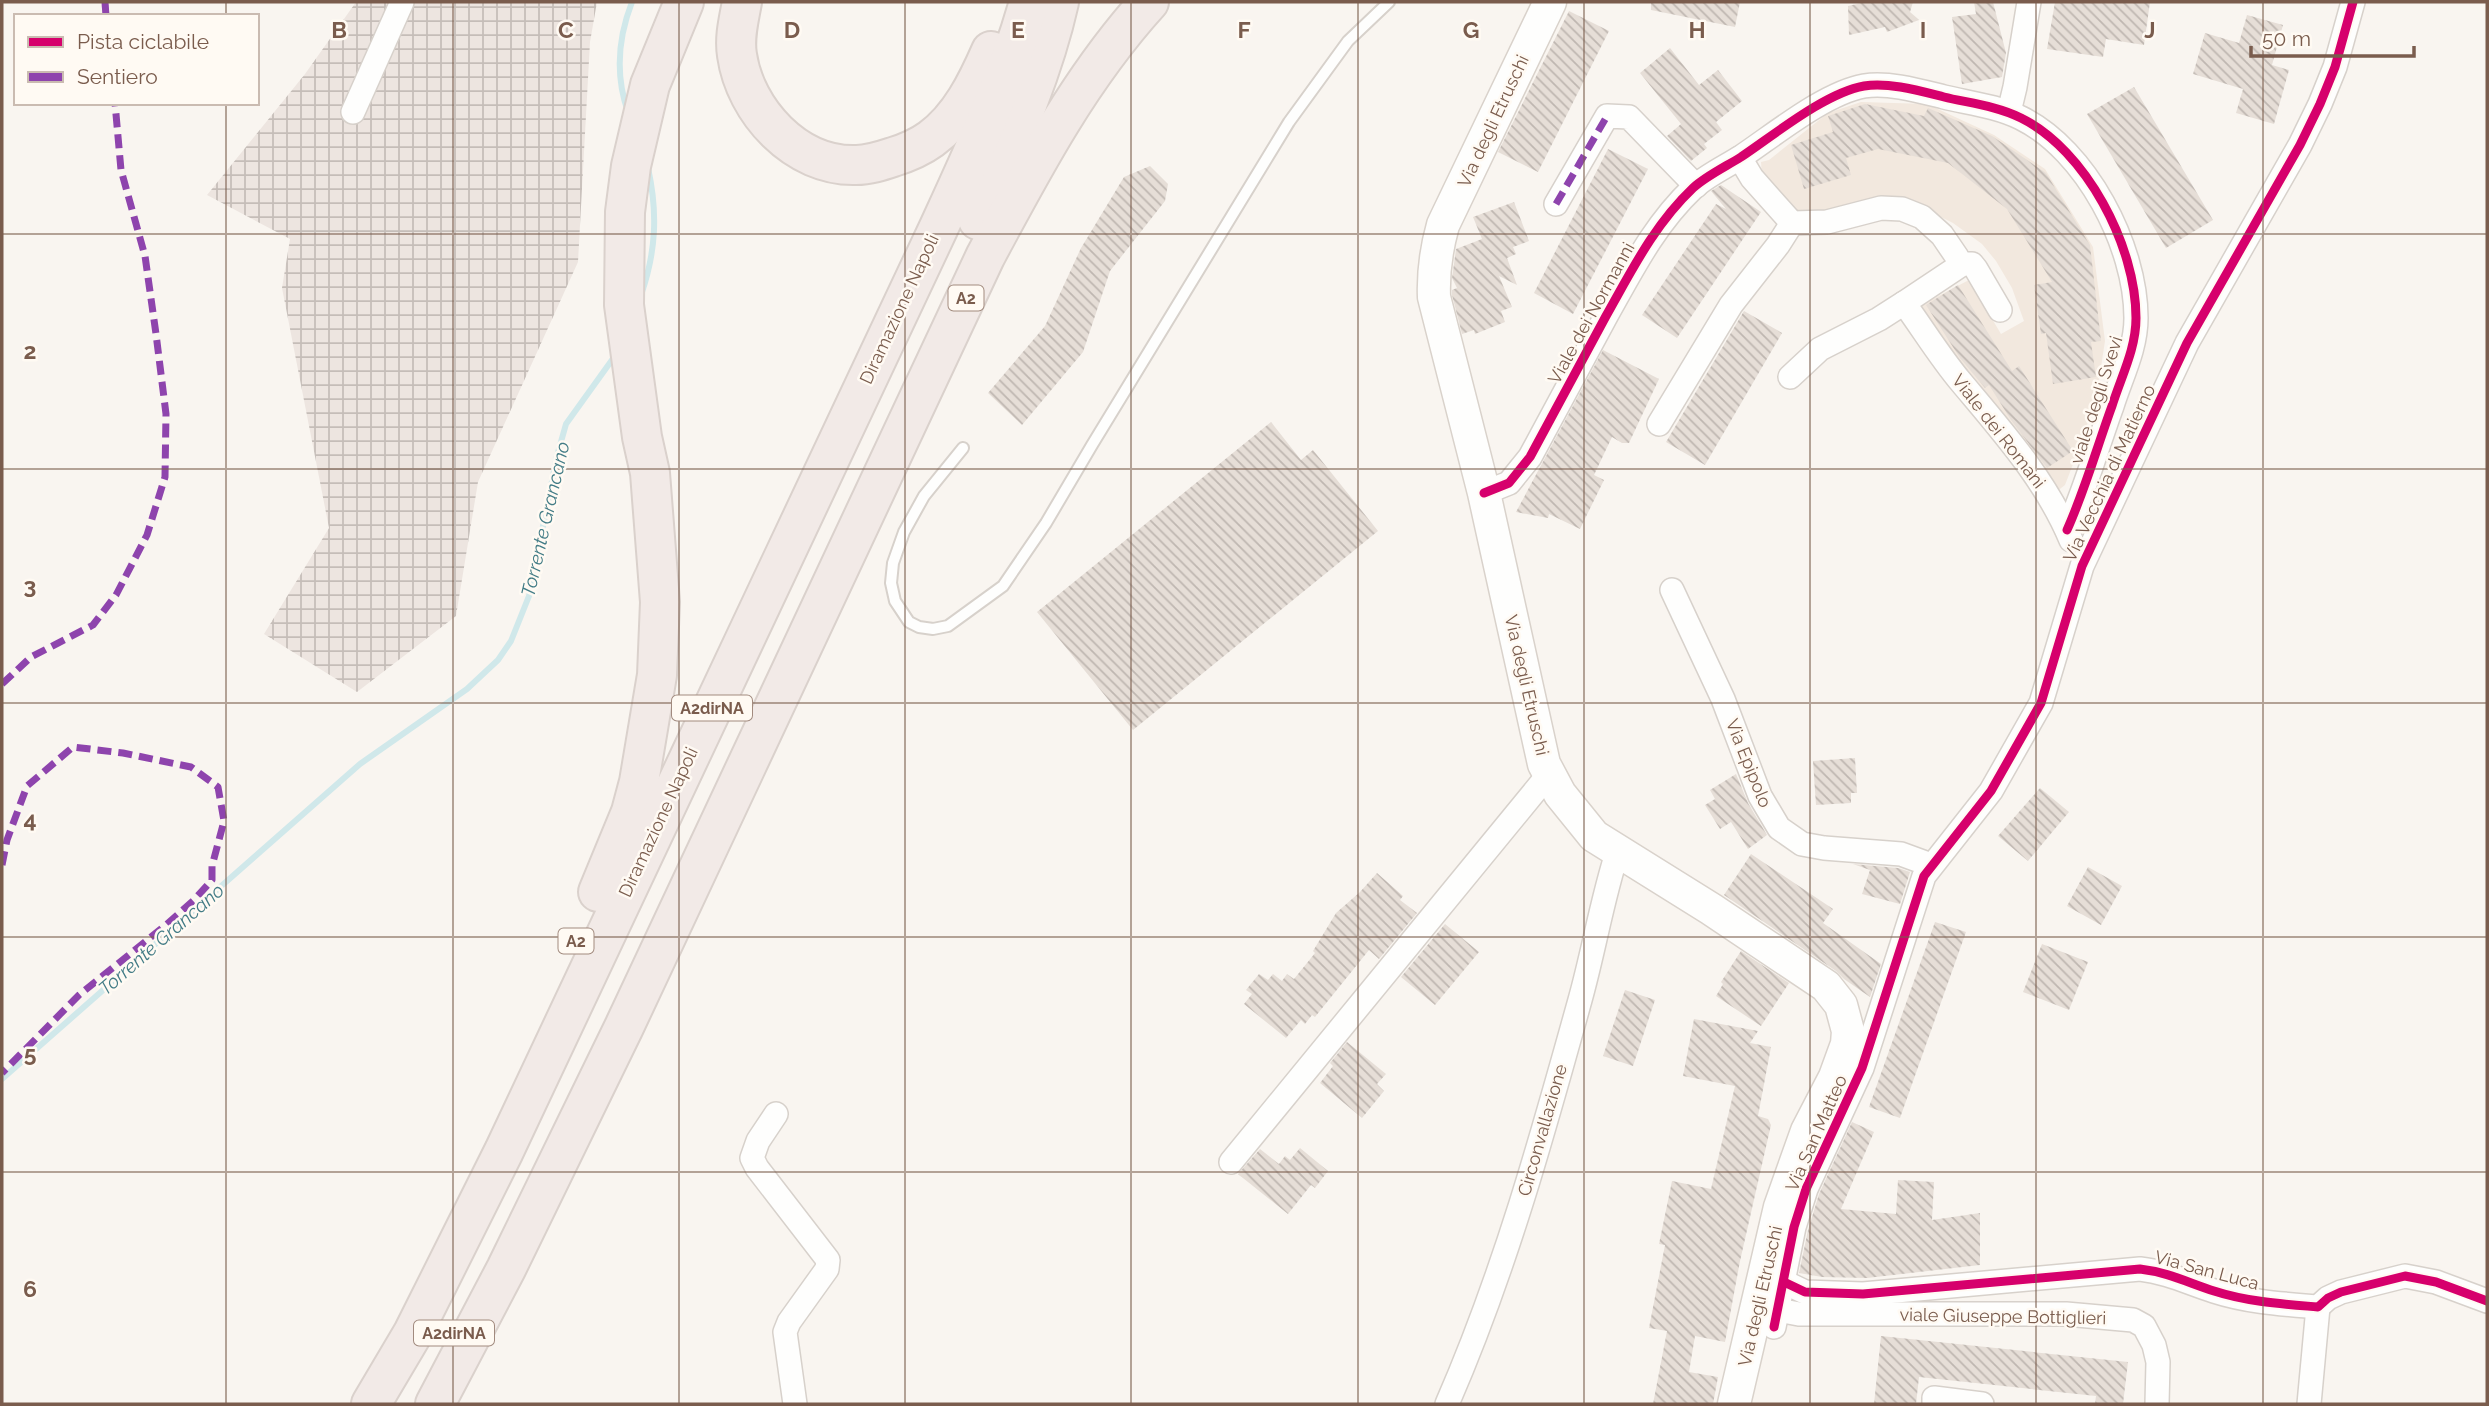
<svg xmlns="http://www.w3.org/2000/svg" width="2489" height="1406" viewBox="0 0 2489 1406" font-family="Raleway,sans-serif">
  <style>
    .residential { fill: #f2e8de }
    .industrial { fill: url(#industrial-grid) }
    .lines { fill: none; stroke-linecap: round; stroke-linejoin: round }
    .stream { stroke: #d0e8ea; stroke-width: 6 }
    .building { fill: url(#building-back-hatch) }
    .lane-casing { stroke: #d7d1cb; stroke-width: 14 }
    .street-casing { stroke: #d7d1cb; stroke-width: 26 }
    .secondary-casing { stroke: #d9d2cb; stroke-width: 35 }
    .highway-casing { stroke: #dad1cc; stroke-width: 42 }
    .lane { stroke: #fefefd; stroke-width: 10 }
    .street { stroke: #fefefd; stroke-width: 23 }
    .secondary { stroke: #fefefd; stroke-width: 32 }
    .highway { stroke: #f2eae7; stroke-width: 38 }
    .quiet { stroke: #8e44ad; stroke-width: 7; stroke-dasharray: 14 7; stroke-linecap: butt }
    .cycleway-casing { stroke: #fffaf3; stroke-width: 13 }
    .cycleway { stroke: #d6006c; stroke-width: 9 }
    .grid { fill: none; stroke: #7a5c4d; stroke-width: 2; stroke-opacity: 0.55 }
    .labels { text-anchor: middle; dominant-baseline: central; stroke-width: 5; stroke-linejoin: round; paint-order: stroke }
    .shield { fill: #fffaf3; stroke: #a28b7f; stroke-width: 2 }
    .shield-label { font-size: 16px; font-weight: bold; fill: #7a5c4d }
    .street-label { font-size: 18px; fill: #7a5c4d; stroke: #fffaf3 }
    .water-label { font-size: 19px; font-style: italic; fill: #437c86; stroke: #fffaf3 }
    .grid-label { font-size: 23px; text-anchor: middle; font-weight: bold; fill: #7a5c4d; stroke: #fffaf3; stroke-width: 5; stroke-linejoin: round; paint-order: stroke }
  </style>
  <defs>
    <pattern id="industrial-grid" width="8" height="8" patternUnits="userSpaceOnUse" patternTransform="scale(1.75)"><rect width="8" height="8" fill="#ede5e0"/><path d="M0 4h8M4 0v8" fill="none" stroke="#c5bdb8"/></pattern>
    <pattern id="building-back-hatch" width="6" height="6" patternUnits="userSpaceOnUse" patternTransform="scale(1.75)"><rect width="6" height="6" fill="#e6ded7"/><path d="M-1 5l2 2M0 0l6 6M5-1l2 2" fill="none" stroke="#bfb7b1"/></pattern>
  </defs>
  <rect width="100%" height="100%" fill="#f9f5f0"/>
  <polygon class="residential" points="1861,102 1927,104 1994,135 2045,169 2093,247 2105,341 2099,380 2085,433 2065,485 2056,492 2050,492 1919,306 1969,280 2001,334 2024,321 2012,288 1996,261 1982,244 1953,223 1909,201 1813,217 1795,209 1762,176 1761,162 1769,160 1828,113"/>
  <polygon class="industrial" points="356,2 597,2 590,42 578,262 478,482 456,616 357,692 264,634 329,528 282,288 290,239 207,195 305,74"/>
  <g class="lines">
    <g class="stream">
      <path d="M 628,112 C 615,75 618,38 632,2"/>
      <path d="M 641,295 C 656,252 658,213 648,168"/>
      <polyline points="2,1079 360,764 467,689 498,660 511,641 529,596 557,456 566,424 617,353"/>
    </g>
  </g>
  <g class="building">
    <polygon points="1651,2 1740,2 1735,27 1651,10"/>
    <polygon points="1866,2 1913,2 1910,12 1919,20 1887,32 1885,27 1849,35 1848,6"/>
    <polygon points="1974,2 1993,2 2006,53 2002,77 1962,84 1952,17 1976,14"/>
    <polygon points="2055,2 2150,2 2144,45 2106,39 2103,57 2047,49"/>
    <polygon points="1569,11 1609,31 1538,172 1498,152"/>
    <polygon points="2247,15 2283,25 2272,65 2289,70 2274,124 2236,113 2243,89 2193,74 2205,33 2239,43"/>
    <polygon points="1670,48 1699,85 1718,70 1742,101 1716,122 1722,130 1704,144 1707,148 1691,161 1667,136 1681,124 1640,73"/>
    <polygon points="2134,87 2213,220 2166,248 2087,114"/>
    <polygon points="1865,104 1924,116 1928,108 1992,136 2046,173 2090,245 2101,341 2091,342 2096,377 2053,384 2046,333 2041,334 2034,285 2052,282 2007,209 1948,163 1878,149 1846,158 1851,175 1804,189 1791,145 1833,132 1828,116"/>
    <polygon points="1608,149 1648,169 1573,314 1534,293"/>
    <polygon points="1150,166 1168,184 1165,201 1110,271 1083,352 1022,425 988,393 1045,326 1081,248 1124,177"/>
    <polygon points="1721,185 1761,212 1677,338 1642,315 1716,204 1726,209 1711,191"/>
    <polygon points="1514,202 1529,241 1513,247 1516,254 1507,258 1517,285 1499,276 1512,307 1501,311 1505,322 1475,334 1474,330 1462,334 1452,295 1452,290 1457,288 1452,278 1456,249 1482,239 1473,217"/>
    <polygon points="1958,285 2012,371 2019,366 2073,451 2047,468 2011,420 1989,385 1985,388 1960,358 1926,305"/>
    <polygon points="1744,311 1782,333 1705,465 1666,442"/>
    <polygon points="1603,350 1659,379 1629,443 1622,443 1612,437 1594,475 1604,480 1580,529 1549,514 1548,518 1516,512"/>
    <polygon points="1271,422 1301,460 1313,450 1378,531 1133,730 1037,612"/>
    <polygon points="1855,758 1857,793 1851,793 1851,803 1816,805 1813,761"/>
    <polygon points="1736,774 1748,803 1767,835 1748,849 1731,822 1720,829 1705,805 1715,799 1710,790"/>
    <polygon points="2040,788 2069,812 2028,861 1998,836"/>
    <polygon points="1751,854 1833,909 1823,923 1881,964 1870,997 1844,979 1836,971 1724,895"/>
    <polygon points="1853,864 1898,868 1910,872 1900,904 1862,894 1870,870"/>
    <polygon points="2088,867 2122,886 2101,925 2067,906"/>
    <polygon points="1377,873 1403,896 1400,900 1417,913 1379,959 1369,950 1315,1017 1312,1015 1305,1024 1301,1020 1286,1038 1244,1004 1252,994 1246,990 1259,974 1268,980 1273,974 1282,981 1287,974 1294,979 1315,953 1313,951 1336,913 1360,892"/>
    <polygon points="1935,922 1966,932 1900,1118 1869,1107"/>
    <polygon points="1445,924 1479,952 1435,1005 1401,977"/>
    <polygon points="2042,944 2088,962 2069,1010 2023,992"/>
    <polygon points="1741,951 1789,983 1761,1026 1716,996 1723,984 1721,982"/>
    <polygon points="1625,990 1655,1000 1633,1066 1603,1056"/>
    <polygon points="1694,1019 1758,1031 1750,1043 1771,1047 1758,1116 1768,1119 1771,1125 1740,1261 1725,1342 1695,1336 1689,1372 1718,1377 1713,1404 1653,1404 1667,1331 1649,1328 1665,1245 1659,1244 1672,1181 1711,1189 1735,1086 1683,1076"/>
    <polygon points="1347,1042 1386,1074 1377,1084 1384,1091 1362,1118 1320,1083 1333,1066 1330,1063"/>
    <polygon points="1852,1122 1874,1132 1841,1209 1896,1214 1898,1180 1934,1182 1932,1220 1980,1213 1980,1265 1867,1278 1822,1277 1799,1273 1808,1230 1819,1194"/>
    <polygon points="1300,1148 1328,1171 1315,1188 1311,1185 1288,1214 1238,1174 1260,1149 1279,1164 1285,1156 1290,1160"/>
    <polygon points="1881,1336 2128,1362 2123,1404 2095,1404 2096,1396 1919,1377 1916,1404 1874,1404"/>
  </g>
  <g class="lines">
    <g class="lane-casing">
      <polyline id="lane" points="963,448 924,496 904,532 893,563 891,583 895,601 909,622 919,627 933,629 948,626 1003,586 1046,523 1092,445 1289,122 1348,41 1389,2"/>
    </g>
    <g class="street-casing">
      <g id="street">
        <polyline points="353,112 402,2"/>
        <polyline points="2009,112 2015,87 2029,2"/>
        <path d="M 1740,158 L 1752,178 L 1792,223 L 1827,222 L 1881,208 L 1902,209 L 1922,217 L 1942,235 L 1957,257 L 1958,267 L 1904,303 C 1923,329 1940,357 1961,382 C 2002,431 2046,480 2071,540"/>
        <polyline points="1556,204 1607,116 1629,117 1696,186"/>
        <polyline points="1959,264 1972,264 1976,269 2000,310"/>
        <polyline points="1790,377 1820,349 1879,319 1904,303"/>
        <polyline points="1659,424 1731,305 1778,245 1792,223"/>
        <path d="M 1484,493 L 1509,483 L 1530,457 C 1555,410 1581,363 1606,316 C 1632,270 1654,225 1693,188 C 1706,176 1725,167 1741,157 C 1774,135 1825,93 1864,86 C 1889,82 1920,91 1944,97 C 1969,103 1997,106 2021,118 C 2086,150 2136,246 2136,318 C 2136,349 2121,377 2112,406 C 2097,447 2085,490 2067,530"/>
        <polyline points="1672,590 1723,699 1760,796 1779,828 1802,844 1824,848 1901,854 1931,865"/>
        <polyline points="776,1114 758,1141 752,1158 757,1168 828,1260 827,1269 789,1322 785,1332 795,1404"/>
        <polyline points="1231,1162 1549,774"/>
        <path d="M 1784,1282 L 1805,1292 L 1863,1294 L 2140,1269 C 2167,1272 2189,1283 2214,1291 C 2248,1302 2283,1304 2318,1307 L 2328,1298 L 2341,1292 L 2405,1276 L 2436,1282 L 2487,1301"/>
        <polyline points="1778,1310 1799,1314 2066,1314 2133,1320 2144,1326 2154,1345 2158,1362 2157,1404"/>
        <polyline points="1774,1327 1794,1227 1806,1189 1862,1068 1924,876 1991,791 2041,703 2082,566 2187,343 2300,145 2320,104 2335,67 2353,2"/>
        <path d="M 1447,1404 C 1504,1274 1542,1137 1580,1000 C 1594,950 1602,899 1618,850"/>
        <polyline points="1934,1404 1934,1398 1982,1404"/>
        <polyline points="2309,1404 2318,1307"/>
      </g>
    </g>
    <g class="secondary-casing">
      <path id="secondary" d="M 1550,2 L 1443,225 C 1436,250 1433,272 1434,297 L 1484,493 L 1544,764 L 1560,794 L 1594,836 L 1711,909 L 1826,986 L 1841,1005 L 1848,1031 L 1847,1044 L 1835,1077 L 1807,1131 L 1780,1207 L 1734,1404"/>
    </g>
    <g class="highway-casing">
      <g id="highway">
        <path d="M 742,2 C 739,19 734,37 737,55 C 745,111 796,167 856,165 C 869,165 881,161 893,157 C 906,153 920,147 931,139 C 960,118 977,83 991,51"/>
        <path d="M 978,220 C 1009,149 1042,78 1059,2"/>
        <polyline points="598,892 631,812 639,782 657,675 660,602 650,473 642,437 624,305 625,212 631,166 650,85 684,2"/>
        <path d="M 371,1404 L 413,1333 L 504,1151 L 939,227 C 973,153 1007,80 1029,2"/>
        <path d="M 435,1404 L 506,1269 L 624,1027 L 985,257 C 1033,167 1080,78 1149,2"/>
      </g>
    </g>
    <use href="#lane" class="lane"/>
    <use href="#street" class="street"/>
    <use href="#secondary" class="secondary"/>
    <use href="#highway" class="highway"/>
    <g class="quiet">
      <polyline points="105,2 106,16"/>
      <polyline points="1556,204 1607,116"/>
      <polyline points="2,684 31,657 93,625 116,595 147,535 165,477 166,414 156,334 145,256 121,170 115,103"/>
      <polyline points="2,865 7,840 27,786 73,747 123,753 191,767 218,787 224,821 212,866 212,880 194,900 166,925 79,995 2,1073"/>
    </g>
    <g class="cycleway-casing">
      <g id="cycleway">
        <path d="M 1484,493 L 1509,483 L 1530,457 C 1555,410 1581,363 1606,316 C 1632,270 1654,225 1693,188 C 1706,176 1725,167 1741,157 C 1774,135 1825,93 1864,86 C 1889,82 1920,91 1944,97 C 1969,103 1997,106 2021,118 C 2086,150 2136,246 2136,318 C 2136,349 2121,377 2112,406 C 2097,447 2085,490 2067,530"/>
        <path d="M 1784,1282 L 1805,1292 L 1863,1294 L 2140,1269 C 2167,1272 2189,1283 2214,1291 C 2248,1302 2283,1304 2318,1307 L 2328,1298 L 2341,1292 L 2405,1276 L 2436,1282 L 2487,1301"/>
        <polyline points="1774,1327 1794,1227 1806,1189 1862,1068 1924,876 1991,791 2041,703 2082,566 2187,343 2300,145 2320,104 2335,67 2353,2"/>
      </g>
    </g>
    <use href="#cycleway" class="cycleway"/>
  </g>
  <path class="grid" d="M 226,2 L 226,16M 453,2 L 453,1404M 679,2 L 679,1404M 905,2 L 905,1404M 1131,2 L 1131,1404M 1358,2 L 1358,1404M 1584,2 L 1584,1404M 1810,2 L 1810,1404M 2036,2 L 2036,1404M 2263,2 L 2263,1404M 226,103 L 226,1404M 2,234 L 2487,234M 2,469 L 2487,469M 2,703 L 2487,703M 2,937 L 2487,937M 2,1172 L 2487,1172"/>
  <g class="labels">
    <g class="shield">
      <rect x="948.5" y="285.5" width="35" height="25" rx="5"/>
      <rect x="672" y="695.5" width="80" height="25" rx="5"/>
      <rect x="558.5" y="928.5" width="35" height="25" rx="5"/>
      <rect x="414" y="1320.5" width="80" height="25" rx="5"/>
    </g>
    <g class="shield-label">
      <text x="966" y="298">A2</text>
      <text x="712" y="708">A2dirNA</text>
      <text x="576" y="941">A2</text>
      <text x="454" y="1333">A2dirNA</text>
    </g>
    <g class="street-label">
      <text transform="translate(1493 121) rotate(-65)">Via degli Etruschi</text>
      <text transform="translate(899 309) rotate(-65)">Diramazione Napoli</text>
      <text transform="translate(1591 313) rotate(-61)">Viale dei Normanni</text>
      <text transform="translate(2096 400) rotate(-72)">viale degli Svevi</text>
      <text transform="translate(1999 431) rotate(52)">Viale dei Romani</text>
      <text transform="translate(2109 473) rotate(-65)">Via Vecchia di Matierno</text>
      <text transform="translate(1527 685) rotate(77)">Via degli Etruschi</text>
      <text transform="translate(1749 763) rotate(68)">Via Epipolo</text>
      <text transform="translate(658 822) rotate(-65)">Diramazione Napoli</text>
      <text transform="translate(1542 1130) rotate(-74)">Circonvallazione</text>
      <text transform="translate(1816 1133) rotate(-66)">Via San Matteo</text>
      <text transform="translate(2207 1270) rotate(15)">Via San Luca</text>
      <text transform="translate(1760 1296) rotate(-77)">Via degli Etruschi</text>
      <text transform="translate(2003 1316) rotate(1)">viale Giuseppe Bottiglieri</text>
    </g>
    <g class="water-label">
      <text transform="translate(545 519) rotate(-77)">Torrente Grancano</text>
      <text transform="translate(161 939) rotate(-41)">Torrente Grancano</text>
    </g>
  </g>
  <g class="grid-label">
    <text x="339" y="38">B</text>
    <text x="566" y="38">C</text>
    <text x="792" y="38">D</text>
    <text x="1018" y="38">E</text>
    <text x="1244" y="38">F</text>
    <text x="1471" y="38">G</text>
    <text x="1697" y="38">H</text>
    <text x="1923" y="38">I</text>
    <text x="2150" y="38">J</text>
    <text x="30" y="359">2</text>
    <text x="30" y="594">3</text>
    <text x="30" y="828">4</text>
    <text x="30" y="1062">5</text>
    <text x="30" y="1297">6</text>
  </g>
  <rect width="2489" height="1406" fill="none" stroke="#7a5c4d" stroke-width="7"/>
  <rect x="14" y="14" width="245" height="91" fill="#fffaf3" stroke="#cabbb1" stroke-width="2"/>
  <rect x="28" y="37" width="35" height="10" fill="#d6006c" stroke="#cabbb1" stroke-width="2"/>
  <text x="77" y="49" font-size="21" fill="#7a5c4d">Pista ciclabile</text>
  <rect x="28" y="72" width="35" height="10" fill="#8e44ad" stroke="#cabbb1" stroke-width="2"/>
  <text x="77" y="84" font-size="21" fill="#7a5c4d">Sentiero</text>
  <path d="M2251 46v10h163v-10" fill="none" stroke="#7a5c4d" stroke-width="3.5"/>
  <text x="2262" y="46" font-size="21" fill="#7a5c4d" stroke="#fffaf3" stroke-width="5" paint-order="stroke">50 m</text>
</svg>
